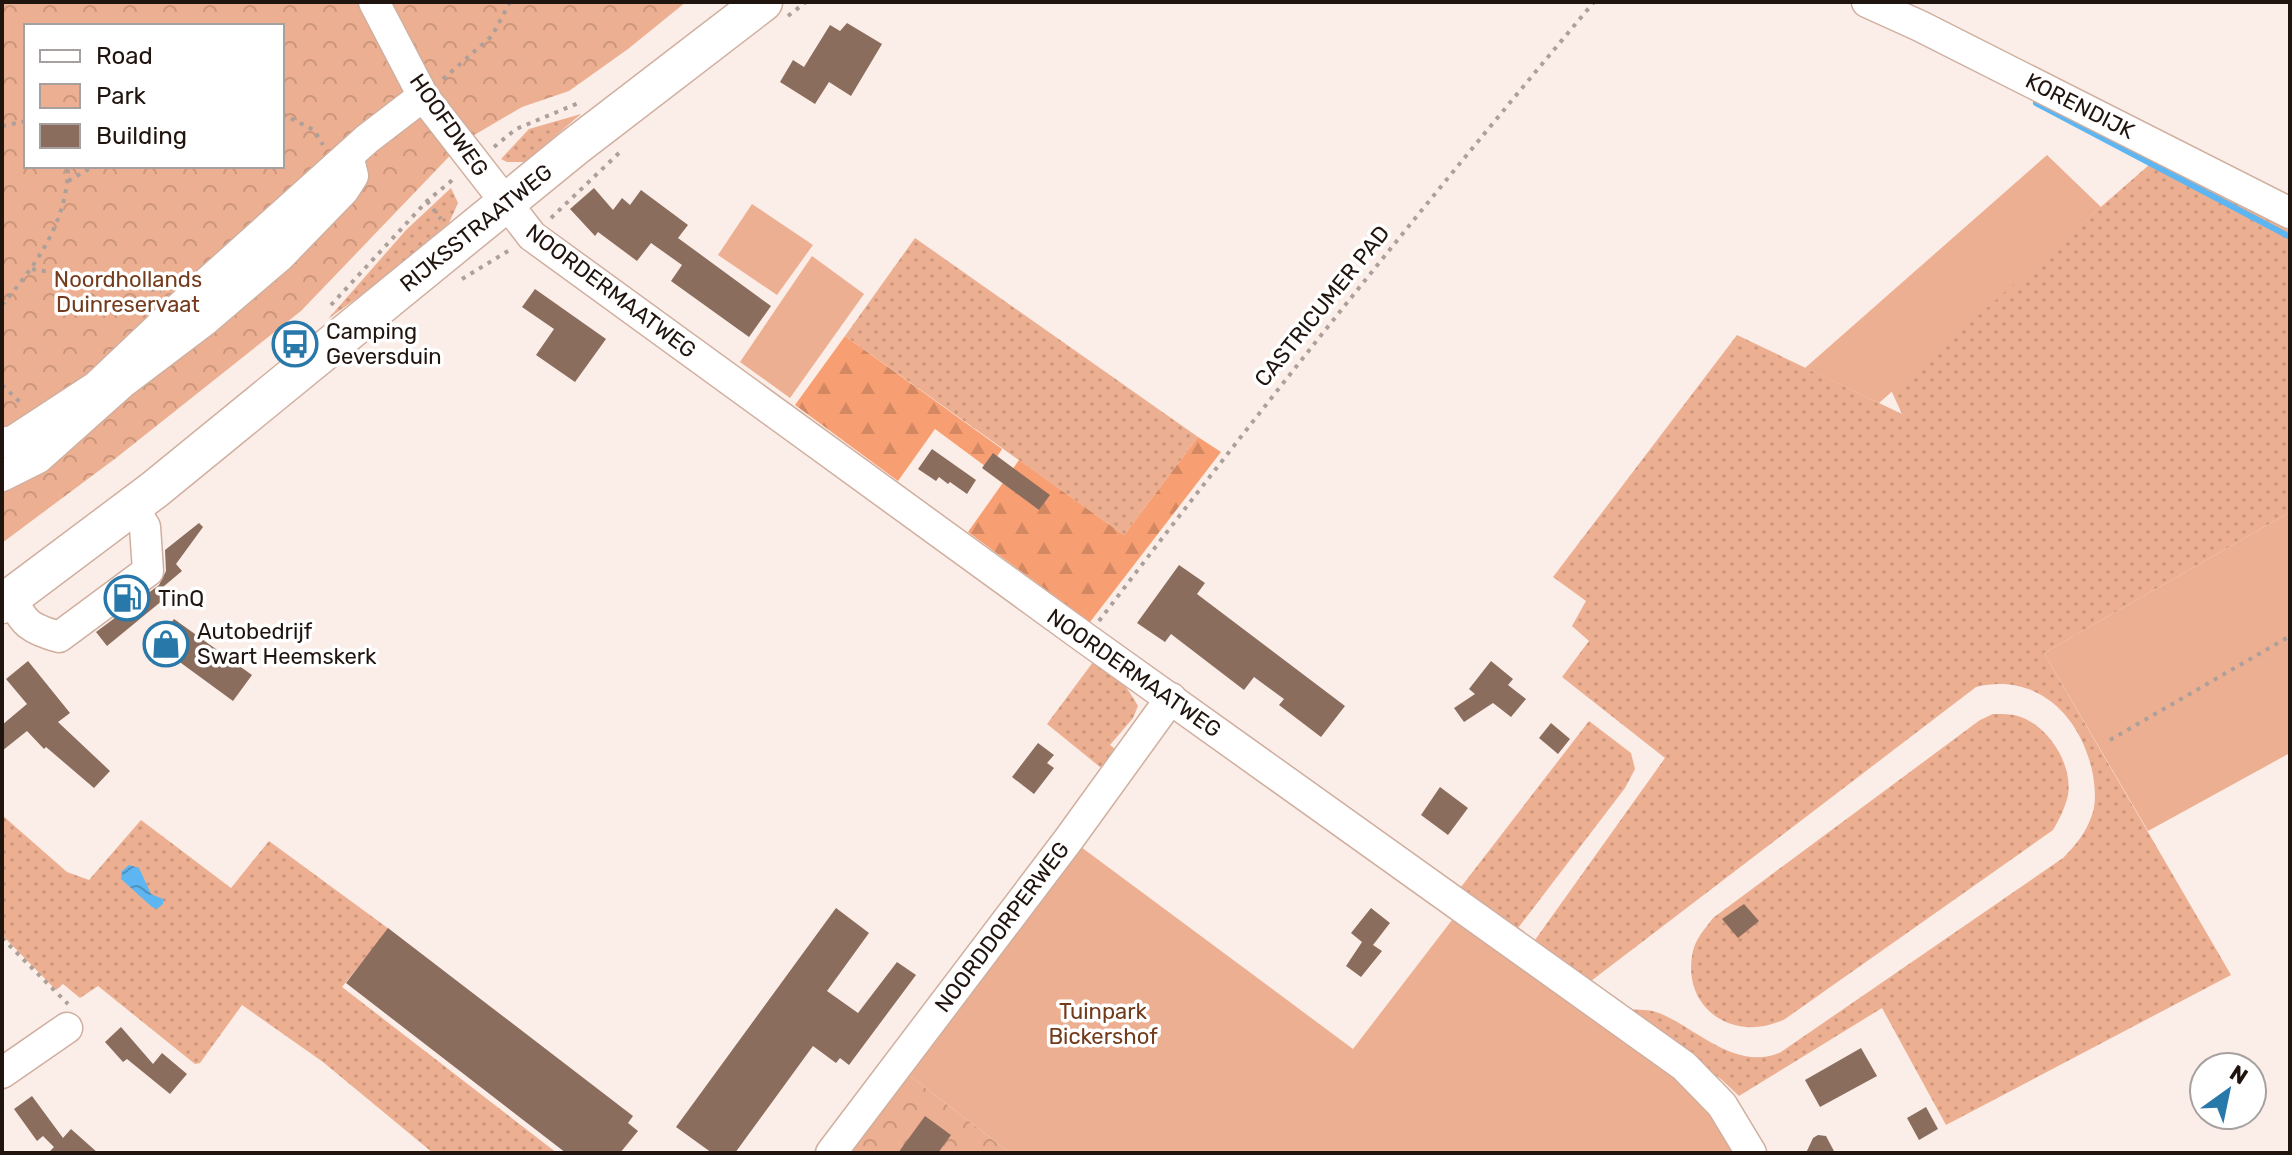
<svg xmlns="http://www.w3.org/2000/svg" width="2292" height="1155" viewBox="0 0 2292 1155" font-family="Rubik,sans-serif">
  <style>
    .grass { fill: url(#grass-dots) }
    .forest { fill: url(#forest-firs) }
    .park { fill: url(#park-crowns); fill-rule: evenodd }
    .garden { fill: #edaf91 }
    .water { fill: url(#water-waves) }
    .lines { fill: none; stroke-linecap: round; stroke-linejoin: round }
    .stream { stroke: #5db6f2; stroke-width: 6 }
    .building { fill: #8b6d5e }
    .minor-casing { stroke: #d0af9f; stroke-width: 33 }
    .major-casing { stroke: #d0af9f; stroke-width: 41 }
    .path { stroke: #ada09a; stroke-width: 4; stroke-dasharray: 4 6; stroke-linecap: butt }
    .minor { stroke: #fff; stroke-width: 30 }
    .major { stroke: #fff; stroke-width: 38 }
    .labels { text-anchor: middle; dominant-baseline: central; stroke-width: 7; stroke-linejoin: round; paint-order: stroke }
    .street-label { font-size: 22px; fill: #20140f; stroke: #fff }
    .park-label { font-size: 22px; fill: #733b1c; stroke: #fff }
    .poi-label { font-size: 22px; fill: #20140f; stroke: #fff; text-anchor: start }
  </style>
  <defs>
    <pattern id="grass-dots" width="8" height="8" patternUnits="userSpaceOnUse" patternTransform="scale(2)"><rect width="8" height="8" fill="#edaf91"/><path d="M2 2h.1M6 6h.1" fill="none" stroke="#cb967c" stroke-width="1.8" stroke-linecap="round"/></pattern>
    <pattern id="forest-firs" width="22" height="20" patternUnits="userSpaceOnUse" patternTransform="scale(2)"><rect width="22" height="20" fill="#f79f72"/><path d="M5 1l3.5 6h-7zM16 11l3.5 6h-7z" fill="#d38862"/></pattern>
    <pattern id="park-crowns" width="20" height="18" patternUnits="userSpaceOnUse" patternTransform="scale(2)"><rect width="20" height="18" fill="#edaf91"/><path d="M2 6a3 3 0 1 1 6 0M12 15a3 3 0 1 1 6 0" fill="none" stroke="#cb967c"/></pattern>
    <pattern id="water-waves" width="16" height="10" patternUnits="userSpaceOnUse" patternTransform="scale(2)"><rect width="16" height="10" fill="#5db6f2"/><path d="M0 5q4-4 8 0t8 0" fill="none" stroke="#4c93c2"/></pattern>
  </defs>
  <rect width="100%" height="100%" fill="#fbede7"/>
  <g class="grass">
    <polygon points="581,114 525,162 507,162 501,159 529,129"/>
    <path d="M 2157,158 L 2290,231 L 2290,512 L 2044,653 L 2231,975 L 1946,1125 L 1882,1008 L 1739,1096 L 1722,1080 L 1628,1009 C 1638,1010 1649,1009 1659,1013 C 1698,1029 1736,1072 1781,1052 L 2063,858 C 2077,844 2087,831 2093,812 C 2096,801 2095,787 2093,775 C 2082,717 2038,672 1976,687 L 1591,981 L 1535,940 L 1665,758 L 1562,677 L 1589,641 L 1572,626 L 1586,601 L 1553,577 L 1737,335 L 1902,414 L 1891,390 Z"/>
    <polygon points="451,188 458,203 449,223 382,280 328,319 406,230"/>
    <polygon points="915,238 1198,437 1124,535 845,336"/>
    <path d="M 1096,658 C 1115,671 1127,686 1138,706 L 1133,718 L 1110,745 L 1119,752 L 1109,764 L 1100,767 L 1047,724 Z"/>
    <path d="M 1993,714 C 2001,714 2011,714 2018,716 C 2048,725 2073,764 2068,795 C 2065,808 2060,818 2053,830 L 1785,1019 C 1735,1044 1680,1009 1693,951 C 1696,938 1705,929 1713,918 L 1980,720 Z"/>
    <polygon points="1589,721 1631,753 1635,769 1625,788 1518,928 1461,887"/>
    <polygon points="2,815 67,872 89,880 141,820 231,888 269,841 389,929 342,987 557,1153 433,1153 323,1062 242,1005 200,1063 195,1064 98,986 80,998 63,984 56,990 2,935"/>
  </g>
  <g class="forest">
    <polygon points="845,336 1002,449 989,469 935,429 898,481 795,405"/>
    <polygon points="1198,437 1221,452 1090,622 968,532 1019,460 1124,535"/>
  </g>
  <g class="park">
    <path d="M 2,2 L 686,2 L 628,49 L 569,91 L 522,107 L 464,141 L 301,311 L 116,458 L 2,543 ZM 26,26 L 282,26 L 282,166 L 26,166 Z"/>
    <polygon points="905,1072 1010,1153 846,1153"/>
  </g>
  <g class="garden">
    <polygon points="2047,155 2101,207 1879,403 1805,368"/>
    <polygon points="752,204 813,245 777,295 718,255"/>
    <polygon points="812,256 864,294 790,398 740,362"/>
    <polygon points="2290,512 2290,753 2148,831 2044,653"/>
    <polygon points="1077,844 1353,1049 1452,920 1674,1074 1709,1112 1738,1153 1010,1153 905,1072"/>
  </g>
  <polygon class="water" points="129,865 139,868 151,894 163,899 163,904 157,909 152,907 121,879 122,871"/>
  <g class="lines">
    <polyline class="stream" points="2036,103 2290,237"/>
  </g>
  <g class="building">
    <polygon points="847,23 882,44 851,96 829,82 815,104 780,82 793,60 804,67 830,25 840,31"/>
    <polygon points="594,188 613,210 622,198 630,205 641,190 688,225 678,238 771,306 749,337 671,281 682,265 651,243 637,261 598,232 595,236 570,209"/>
    <polygon points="535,289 606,339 575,382 536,355 554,329 522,307"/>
    <polygon points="932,449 976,480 967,494 950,482 948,484 939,477 936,481 918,469"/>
    <polygon points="993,453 1050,495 1039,510 982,468"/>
    <polygon points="199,523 203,527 176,564 182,571 157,592 163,600 107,646 96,632 159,585 166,571 165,550"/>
    <polygon points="1179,565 1205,583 1197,594 1345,706 1321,737 1279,705 1284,699 1254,677 1244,690 1171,634 1165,642 1137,623"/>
    <polygon points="174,619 252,675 233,701 155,644"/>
    <polygon points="28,661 70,713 58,722 110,771 94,788 46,747 44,749 27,731 2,751 2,725 27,704 6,679"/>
    <polygon points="1491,661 1513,679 1508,685 1526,699 1511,717 1493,703 1464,722 1454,708 1475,694 1469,689"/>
    <polygon points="1551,723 1570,739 1558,754 1539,738"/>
    <polygon points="1038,743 1054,755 1047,763 1054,768 1034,794 1012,777"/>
    <polygon points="1440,787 1468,808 1448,835 1421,815"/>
    <polygon points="1744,904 1759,921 1738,938 1722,919"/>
    <polygon points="836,908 869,933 827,991 858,1013 897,962 916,975 849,1065 840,1058 836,1063 813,1046 735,1153 712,1153 676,1127"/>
    <polygon points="1371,908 1390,923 1373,945 1382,951 1361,977 1346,966 1362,942 1351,933"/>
    <polygon points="388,928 633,1116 628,1123 638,1131 620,1153 566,1153 346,983"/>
    <polygon points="121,1027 153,1064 162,1053 187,1074 170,1094 127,1059 123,1062 105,1042"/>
    <polygon points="1861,1048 1877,1076 1820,1107 1805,1080"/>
    <polygon points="32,1096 63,1138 71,1129 98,1153 48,1153 54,1147 43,1136 37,1141 14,1109"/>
    <polygon points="1926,1107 1938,1129 1919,1140 1907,1118"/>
    <polygon points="925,1116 951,1135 938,1153 898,1153"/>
    <polygon points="1818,1135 1826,1136 1835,1153 1806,1153 1813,1138"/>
  </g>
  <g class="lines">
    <g class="minor-casing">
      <g id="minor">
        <polyline points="374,2 423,96 532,236 1085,638 1684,1066 1722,1105 1751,1153"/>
        <polyline points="1867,2 1920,26 2290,213"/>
        <polyline points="2,443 13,441 97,386 191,297 367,139 423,96"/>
        <polyline points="2,476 38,458 122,383 204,321 280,256 344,190 353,176 351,167 336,167"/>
        <path d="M 11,597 C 24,625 30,628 59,637 L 148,571 L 145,527 L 132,506"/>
        <polyline points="2,1073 67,1028"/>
        <polyline points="831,1153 1069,839 1171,698"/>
      </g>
    </g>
    <g class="major-casing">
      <polyline id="major" points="2,604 154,490 573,148 763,2"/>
    </g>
    <g class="path">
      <polyline points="788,16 806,2"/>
      <polyline points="443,79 492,36 510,2"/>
      <polyline points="282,114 314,130 323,145"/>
      <polyline points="2,126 26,121"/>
      <polyline points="494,147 516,129 581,102"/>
      <polyline points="68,181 94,166"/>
      <polyline points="427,201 441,219"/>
      <polyline points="551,218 620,152"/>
      <polyline points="32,269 161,291"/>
      <polyline points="462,279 513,248"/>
      <path d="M 2,305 C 36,265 68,221 68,166"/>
      <polyline points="331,305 427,201 456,177"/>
      <polyline points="2,385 23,405"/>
      <path d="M 1099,621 C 1259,410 1424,204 1594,2"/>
      <polyline points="2110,740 2290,636"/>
      <polyline points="2,938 68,1004"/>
    </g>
    <use href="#minor" class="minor"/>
    <use href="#major" class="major"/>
  </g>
  <defs>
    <g id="bus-ring" transform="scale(2.3)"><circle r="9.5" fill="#fff" stroke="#2878aa" stroke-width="1.5"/><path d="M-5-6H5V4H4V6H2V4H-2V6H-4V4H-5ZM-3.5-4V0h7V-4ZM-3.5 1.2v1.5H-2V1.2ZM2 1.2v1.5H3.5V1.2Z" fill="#2878aa"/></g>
    <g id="fuel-ring" transform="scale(2.3)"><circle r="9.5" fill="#fff" stroke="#2878aa" stroke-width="1.5"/><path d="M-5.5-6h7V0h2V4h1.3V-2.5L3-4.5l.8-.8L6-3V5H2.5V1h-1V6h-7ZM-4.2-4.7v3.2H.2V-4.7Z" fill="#2878aa"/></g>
    <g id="shop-ring" transform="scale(2.3)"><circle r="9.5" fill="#fff" stroke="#2878aa" stroke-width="1.5"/><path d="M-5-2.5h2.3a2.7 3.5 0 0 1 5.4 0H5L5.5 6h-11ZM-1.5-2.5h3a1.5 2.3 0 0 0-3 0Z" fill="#2878aa"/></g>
  </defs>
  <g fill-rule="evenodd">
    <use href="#bus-ring" x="295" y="344"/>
    <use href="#fuel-ring" x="127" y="598"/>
    <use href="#shop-ring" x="166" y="644"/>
  </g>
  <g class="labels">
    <g class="street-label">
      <text transform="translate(2080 106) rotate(27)">KORENDIJK</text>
      <text transform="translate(449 125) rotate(55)">HOOFDWEG</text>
      <text transform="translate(476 228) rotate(-39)">RIJKSSTRAATWEG</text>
      <text transform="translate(611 291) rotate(37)">NOORDERMAATWEG</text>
      <text transform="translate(1322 306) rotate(-51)">CASTRICUMER PAD</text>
      <text transform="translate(1134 673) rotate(35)">NOORDERMAATWEG</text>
      <text transform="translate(1002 927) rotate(-53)">NOORDDORPERWEG</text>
    </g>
    <g class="park-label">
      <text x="128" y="279">Noordhollands<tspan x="128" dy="25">Duinreservaat</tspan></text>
      <text x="1103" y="1011">Tuinpark<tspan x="1103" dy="25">Bickershof</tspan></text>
    </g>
    <g class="poi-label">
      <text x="326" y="331">Camping<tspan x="326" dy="25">Geversduin</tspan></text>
      <text x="158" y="598">TinQ</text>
      <text x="197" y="631">Autobedrijf<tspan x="197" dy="25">Swart Heemskerk</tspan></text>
    </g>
  </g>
  <rect width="2292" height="1155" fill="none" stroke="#20140f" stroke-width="8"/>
  <rect x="24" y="24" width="260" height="144" fill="#ffffff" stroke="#a6a19f" stroke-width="2"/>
  <rect x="40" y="50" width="40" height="12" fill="#ffffff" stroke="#a6a19f" stroke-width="2"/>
  <text x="96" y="64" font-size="24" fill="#20140f">Road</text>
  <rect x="40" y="84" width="40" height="24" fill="url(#park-crowns)" stroke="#a6a19f" stroke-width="2"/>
  <text x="96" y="104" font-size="24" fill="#20140f">Park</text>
  <rect x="40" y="124" width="40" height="24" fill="#8b6d5e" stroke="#a6a19f" stroke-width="2"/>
  <text x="96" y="144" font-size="24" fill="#20140f">Building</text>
  <g transform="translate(2228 1091) rotate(33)"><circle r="38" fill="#ffffff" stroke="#a6a19f" stroke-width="2"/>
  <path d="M0-6L14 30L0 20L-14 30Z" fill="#2878aa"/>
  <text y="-12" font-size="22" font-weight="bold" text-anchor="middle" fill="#20140f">N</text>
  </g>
</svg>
